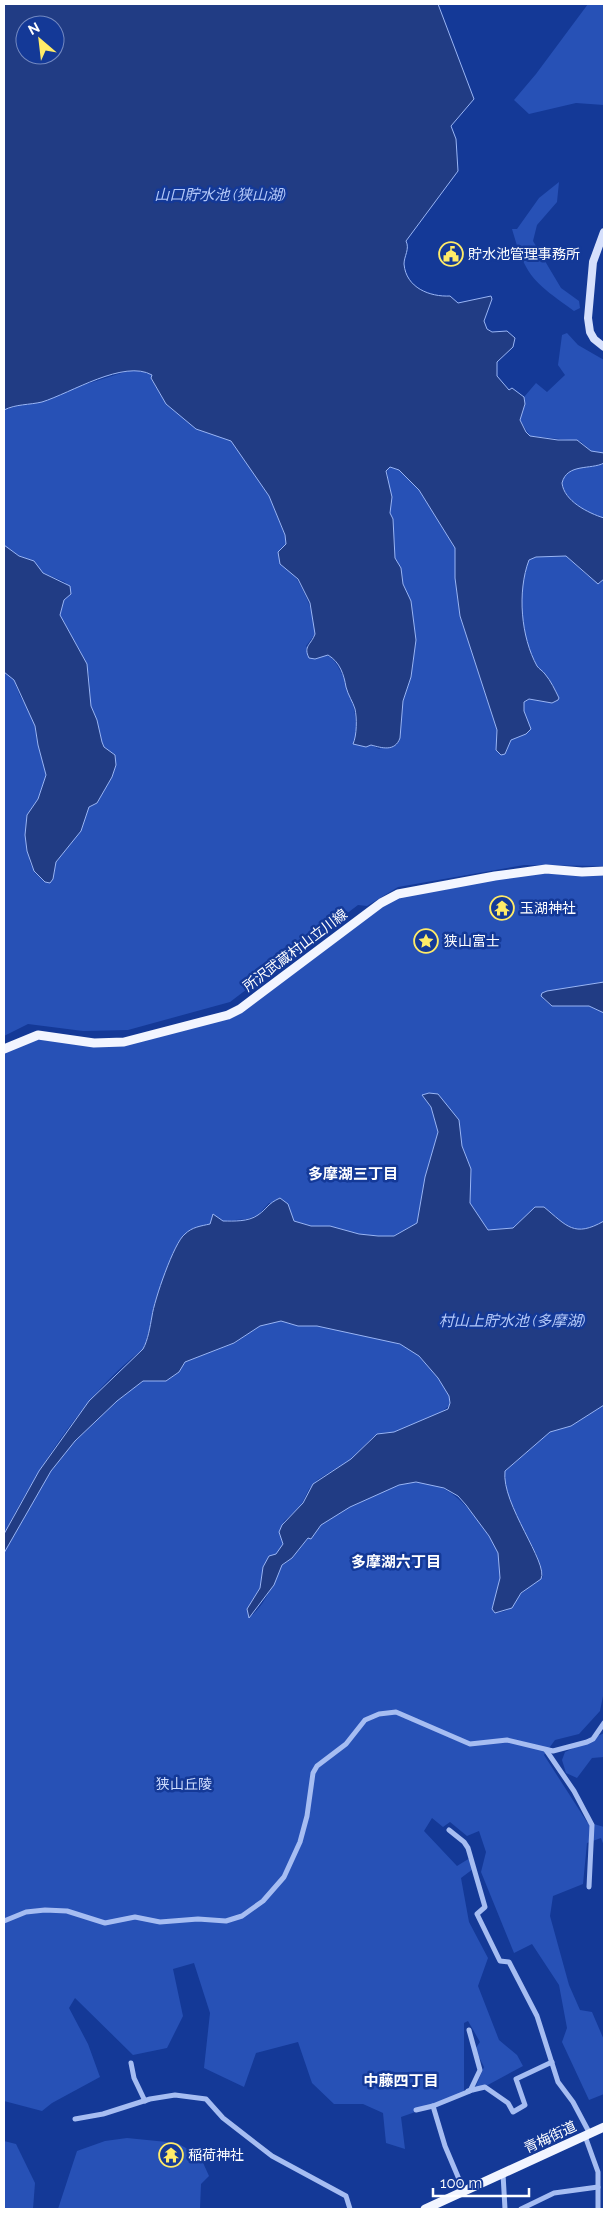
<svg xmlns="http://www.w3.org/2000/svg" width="608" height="2213" viewBox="0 0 608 2213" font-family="Raleway,'Noto Sans JP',sans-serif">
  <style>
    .green { fill: #2751b6 }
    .water { fill: #213c84; stroke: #99b5f5; fill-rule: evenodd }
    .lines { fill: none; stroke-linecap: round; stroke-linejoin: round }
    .street { stroke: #a6bdf2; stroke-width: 5 }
    .secondary { stroke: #d6e0fc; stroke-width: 8 }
    .primary { stroke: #f2f5ff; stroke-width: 9 }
    .labels { text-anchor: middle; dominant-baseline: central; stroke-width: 5; stroke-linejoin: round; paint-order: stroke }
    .poi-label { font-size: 14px; fill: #fff; stroke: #143997; text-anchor: start }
    .street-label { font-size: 14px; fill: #fff; stroke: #143997 }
    .park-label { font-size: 14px; fill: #cedcfd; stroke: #143997 }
    .water-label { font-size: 15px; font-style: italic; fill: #b3c8f9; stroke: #143997 }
    .neighbourhood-label { font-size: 15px; font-weight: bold; fill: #fff; stroke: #143997 }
  </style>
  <rect width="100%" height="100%" fill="#143997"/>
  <g class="green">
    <polygon points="588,4 604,4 604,105 576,103 529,114 514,100 536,74"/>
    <path d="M 559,182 L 557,202 L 537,225 L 533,241 L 561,288 L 579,301 L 580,308 L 574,311 C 534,282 526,278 512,229 L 517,229 L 539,198 Z"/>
    <polygon points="567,333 578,345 604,360 604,453 591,451 580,441 530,436 520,420 525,404 524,397 536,383 547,392 565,375 558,365 562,335"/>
    <path d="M 128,371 L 141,371 L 152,375 L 151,379 L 166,404 L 196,429 L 231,440 L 269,496 L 286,539 L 286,544 L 280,549 C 294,577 315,602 315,634 L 306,646 L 315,659 L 324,655 L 331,657 C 346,674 363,721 353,743 L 366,747 L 371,745 L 379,749 L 400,738 L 403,701 L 411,677 L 416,640 L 411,601 L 403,584 L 401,568 L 395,558 L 393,519 L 390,513 L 392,497 L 389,488 L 387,468 L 392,467 L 399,470 L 419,490 L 455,548 L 455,578 L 460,616 L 497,730 L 497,738 L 506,752 L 511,740 L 523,735 L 526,717 L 524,711 L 524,702 L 529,699 L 552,703 L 559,698 C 555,690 551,681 545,674 C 543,671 539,669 537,666 C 521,637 517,592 529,560 L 536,557 L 566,556 L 587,575 L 600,583 L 604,579 L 604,866 L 524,865 L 398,887 L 367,906 L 358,905 L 230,1002 L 128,1030 L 83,1031 L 28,1024 L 4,1036 L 4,672 L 14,680 L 20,696 L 33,717 L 38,745 L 46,775 L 38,799 L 27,815 L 25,835 L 30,863 L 35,873 L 45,882 L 53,879 L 56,862 L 72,842 L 89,807 L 97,803 L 112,777 L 116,765 L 115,755 L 104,747 L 102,742 L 97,720 L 91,706 L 89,675 L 81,653 L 60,615 L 64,600 L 71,594 L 65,582 L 43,573 L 31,560 L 19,556 L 4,545 L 4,410 Z"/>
    <path d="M 604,463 L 604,518 C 588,513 564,501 562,482 C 567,463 591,470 604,463 Z"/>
    <path d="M 604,871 L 604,982 L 560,990 L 543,999 L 552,1006 L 589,1006 L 604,1013 L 604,1221 C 574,1238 567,1226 544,1207 L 536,1207 L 513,1228 L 488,1230 L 470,1203 L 471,1169 L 462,1146 L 459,1120 L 422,1095 L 431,1107 L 438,1132 L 425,1177 L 417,1223 L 393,1236 L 378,1236 L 359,1234 L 330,1226 L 311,1226 L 294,1221 L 288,1204 L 269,1203 L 258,1215 L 247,1219 L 223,1221 L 192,1229 C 174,1260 157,1288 151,1325 C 150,1331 146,1336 147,1343 L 143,1349 C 85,1393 36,1471 4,1534 L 4,1049 L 25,1039 L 103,1044 L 223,1017 L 398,894 L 495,876 Z"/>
    <path d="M 281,1321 L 298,1326 L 317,1326 L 383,1339 L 407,1347 L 419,1356 L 438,1378 L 449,1396 L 450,1405 L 439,1414 L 394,1432 L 380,1433 L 373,1437 L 351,1459 L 317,1480 L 309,1489 L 300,1507 L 284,1521 L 279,1532 L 283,1544 L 276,1555 L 269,1556 L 260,1588 L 251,1602 L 249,1617 C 263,1609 274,1582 281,1567 C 284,1563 289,1561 292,1557 C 303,1547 310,1533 322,1524 C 341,1511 385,1486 408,1483 C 443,1477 466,1503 484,1529 C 490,1538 498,1548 500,1559 C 503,1576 498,1594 493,1611 L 495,1613 C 516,1611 510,1604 523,1592 C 529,1586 537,1583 543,1577 C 539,1540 500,1511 505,1471 L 550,1432 L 571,1426 L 604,1405 L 604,1691 L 600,1711 L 579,1734 L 555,1740 L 544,1755 L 587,1822 L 604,1827 L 604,1846 L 601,1838 L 587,1843 L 583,1884 L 553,1896 L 550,1916 L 569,1985 L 580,2010 L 592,2012 L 604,2040 L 604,2094 L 589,2100 L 562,2042 L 567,2028 L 559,1985 L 532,1944 L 514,1953 L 481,1872 L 486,1852 L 479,1831 L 467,1836 L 450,1822 L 443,1827 L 432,1818 L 424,1831 L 457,1866 L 470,1858 L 473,1869 L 461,1878 L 469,1922 L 488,1958 L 478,1986 L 499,2040 L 517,2055 L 523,2066 L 473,2093 L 484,2067 L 475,2049 L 480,2042 L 468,2021 L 464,2023 L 464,2095 L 401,2117 L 405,2149 L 386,2143 L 383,2113 L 363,2104 L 334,2104 L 312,2083 L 298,2042 L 256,2053 L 244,2087 L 204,2068 L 210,2013 L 194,1963 L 173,1969 L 183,2016 L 167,2048 L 133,2055 L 75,1998 L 69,2008 L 88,2044 L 100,2077 L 52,2103 L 42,2111 L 4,2101 L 4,1553 L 51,1471 L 75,1441 L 117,1401 L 143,1381 L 166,1381 L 179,1372 L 185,1362 L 235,1343 L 260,1326 Z"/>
    <polygon points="604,1733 604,1757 592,1758 577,1778 566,1773 562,1760 565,1752"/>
    <polygon points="127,2138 177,2143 200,2156 209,2176 201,2184 200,2209 58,2209 77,2151 105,2141"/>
    <polygon points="4,2141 16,2144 35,2183 33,2209 4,2209"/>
  </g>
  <g class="water">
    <path d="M 4,4 L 438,4 L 474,99 L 451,126 L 456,139 L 458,171 L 406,241 C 410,249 404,256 404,264 C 406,288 430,297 450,296 L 458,303 L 491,296 L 492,299 L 484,321 L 487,329 L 492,332 L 507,331 L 515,338 L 513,347 L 497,362 L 497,376 L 509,390 L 512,388 L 524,397 L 525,404 L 520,420 L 526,432 L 530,436 L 558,440 L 577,440 L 591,451 L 604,453 L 604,463 C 591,470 567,463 562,483 C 564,501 588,513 604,518 L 604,579 L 598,584 L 566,556 L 536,557 L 529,560 C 517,592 521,637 537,666 C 539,669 543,671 545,674 C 551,681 555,690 559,698 L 558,700 L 552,703 L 529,699 L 524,702 L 524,711 L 531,729 L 526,734 L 511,740 L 505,754 L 501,755 L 496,750 L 497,730 L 460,616 L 455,578 L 455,548 L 419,490 L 399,470 L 390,467 L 386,471 L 392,497 L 390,513 L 393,519 L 395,558 L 401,568 L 403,584 L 411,601 L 416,640 L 411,677 L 403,701 L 400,738 C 395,752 382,748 371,745 L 366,747 L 353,744 C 357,735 357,718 355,709 C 353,702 348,695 346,687 C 344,675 340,662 328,655 L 315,659 L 309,658 C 303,646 311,645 315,634 L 310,603 L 298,579 L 280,564 L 278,552 L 286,544 L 285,535 L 269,496 L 231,441 L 196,429 L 166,404 L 151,378 L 152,375 C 124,359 71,393 42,402 C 29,405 16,404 4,410 ZM 25,25 L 55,25 L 55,55 L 25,55 Z"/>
    <polygon points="4,545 19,556 34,561 43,573 70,586 71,594 64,600 60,615 87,664 91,706 97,720 102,742 104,747 115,755 116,765 112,777 97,803 89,807 81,831 56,862 53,879 50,883 45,882 34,871 27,851 25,835 27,815 38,799 46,775 38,745 35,726 14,680 4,672"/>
    <polygon points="604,982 604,1013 589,1006 552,1006 541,996 542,993 547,991"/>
    <path d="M 429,1093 L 438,1094 L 459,1120 L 462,1146 L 471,1169 L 470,1203 L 488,1230 L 513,1228 L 535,1207 L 544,1207 C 567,1226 574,1238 604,1221 L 604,1405 L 571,1426 L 550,1432 L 505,1471 C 501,1504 549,1563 541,1579 L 521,1593 L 512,1608 L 495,1613 L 492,1609 L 500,1578 L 498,1553 L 489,1536 L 466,1505 L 458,1496 L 444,1488 L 416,1482 L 399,1485 L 350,1507 L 321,1525 L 311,1539 L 308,1538 L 292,1558 L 282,1565 L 274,1585 L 249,1618 L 247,1609 L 260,1588 L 263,1567 L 269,1556 L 276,1554 L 283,1544 L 279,1532 L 282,1525 L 303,1503 L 313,1484 L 351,1459 L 377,1434 L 394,1432 L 448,1409 L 450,1403 L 449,1396 L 438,1378 L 419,1356 L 400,1344 L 317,1326 L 298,1326 L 281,1321 L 260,1326 L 234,1343 L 185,1362 L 179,1372 L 166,1381 L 143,1381 L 117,1401 L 75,1441 L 51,1471 L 4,1553 L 4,1534 L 39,1471 L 89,1401 L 143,1349 C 148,1340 150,1327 152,1316 C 154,1301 174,1242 185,1234 C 192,1227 201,1226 210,1224 L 213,1214 L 223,1221 C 234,1221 248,1222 258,1215 C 268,1208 267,1204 280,1198 L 288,1204 L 294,1221 L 311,1226 L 330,1226 L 359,1234 L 378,1236 L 394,1236 L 417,1223 L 425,1177 L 438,1132 L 431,1107 L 422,1095 Z"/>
  </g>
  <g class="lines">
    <g class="street">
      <polyline points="546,1750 574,1791 592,1825 589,1887"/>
      <polyline points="449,1830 464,1842 468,1848 485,1907 477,1914 498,1957 500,1961 509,1962 537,2016 558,2082 573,2102 590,2134"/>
      <polyline points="4,1921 26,1912 45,1910 67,1911 105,1923 135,1917 160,1922 198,1919 226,1921 242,1916 263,1901 284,1877 300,1842 307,1816 313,1773 317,1766 346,1744 365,1720 379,1714 396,1712 470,1744 507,1740 553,1751 587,1742 593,1739 604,1723"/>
      <polyline points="131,2063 134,2078 145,2101"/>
      <polyline points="468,2091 485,2087 508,2103 513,2112 525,2105 516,2079 552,2062"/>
      <polyline points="433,2106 445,2146 464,2191"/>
      <polyline points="416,2110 433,2106 470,2091 480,2070 469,2030"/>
      <polyline points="75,2119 103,2114 150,2099 175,2095 206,2099 223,2118 272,2156 346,2196 350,2209"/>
      <polyline points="585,2136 598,2172 598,2209"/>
      <polyline points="503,2174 505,2209"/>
      <polyline points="521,2209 554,2193 598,2187"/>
    </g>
    <polyline class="secondary" points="604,232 593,262 588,318 590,332 594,339 604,347"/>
    <g class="primary">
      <polyline points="4,1049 38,1035 94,1043 124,1042 228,1015 240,1009 381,903 398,894 495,876 546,869 582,872 604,871"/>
      <polyline points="425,2209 604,2127"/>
    </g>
  </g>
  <defs>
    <g id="civic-ring" transform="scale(1.25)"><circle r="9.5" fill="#143997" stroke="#ffeb68" stroke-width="1.5"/><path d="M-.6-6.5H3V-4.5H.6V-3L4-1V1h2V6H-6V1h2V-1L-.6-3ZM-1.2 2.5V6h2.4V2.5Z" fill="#ffeb68"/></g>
    <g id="temple-ring" transform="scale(1.25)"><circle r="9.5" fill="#143997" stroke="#ffeb68" stroke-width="1.5"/><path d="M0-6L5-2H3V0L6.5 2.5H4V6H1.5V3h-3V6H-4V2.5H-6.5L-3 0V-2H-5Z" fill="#ffeb68"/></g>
    <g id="sight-ring" transform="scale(1.25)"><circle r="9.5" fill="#143997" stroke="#ffeb68" stroke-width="1.5"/><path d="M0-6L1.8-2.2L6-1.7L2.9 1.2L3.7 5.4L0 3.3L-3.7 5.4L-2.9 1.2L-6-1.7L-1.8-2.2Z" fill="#ffeb68"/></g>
  </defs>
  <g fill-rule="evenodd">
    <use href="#civic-ring" x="451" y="254"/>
    <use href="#temple-ring" x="502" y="908"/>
    <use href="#sight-ring" x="426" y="941"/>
    <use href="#temple-ring" x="171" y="2155"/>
  </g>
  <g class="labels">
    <g class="poi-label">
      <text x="468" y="254">貯水池管理事務所</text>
      <text x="520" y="908">玉湖神社</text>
      <text x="444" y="941">狭山富士</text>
      <text x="188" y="2155">稲荷神社</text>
    </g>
    <g class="street-label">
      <text transform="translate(295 950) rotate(-37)">所沢武蔵村山立川線</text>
      <text transform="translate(550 2137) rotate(-25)">青梅街道</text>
    </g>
    <g class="park-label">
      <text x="184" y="1784">狭山丘陵</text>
    </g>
    <g class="water-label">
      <text x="220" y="195">山口貯水池 (狭山湖)</text>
      <text x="512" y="1321">村山上貯水池 (多摩湖)</text>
    </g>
    <g class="neighbourhood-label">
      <text x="353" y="1174">多摩湖三丁目</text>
      <text x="396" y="1562">多摩湖六丁目</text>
      <text x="401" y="2081">中藤四丁目</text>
    </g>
  </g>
  <rect width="608" height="2213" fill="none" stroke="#ffffff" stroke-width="10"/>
  <g transform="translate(40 40) rotate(332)"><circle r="24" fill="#143997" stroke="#7288c1"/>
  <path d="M0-4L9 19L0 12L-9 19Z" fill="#ffeb68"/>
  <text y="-8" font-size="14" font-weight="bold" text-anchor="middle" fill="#ffffff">N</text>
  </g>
  <path d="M433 2188v8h96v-8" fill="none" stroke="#ffffff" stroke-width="2.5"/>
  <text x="440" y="2188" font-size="15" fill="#ffffff" stroke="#143997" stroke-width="4" paint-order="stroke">100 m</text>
</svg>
